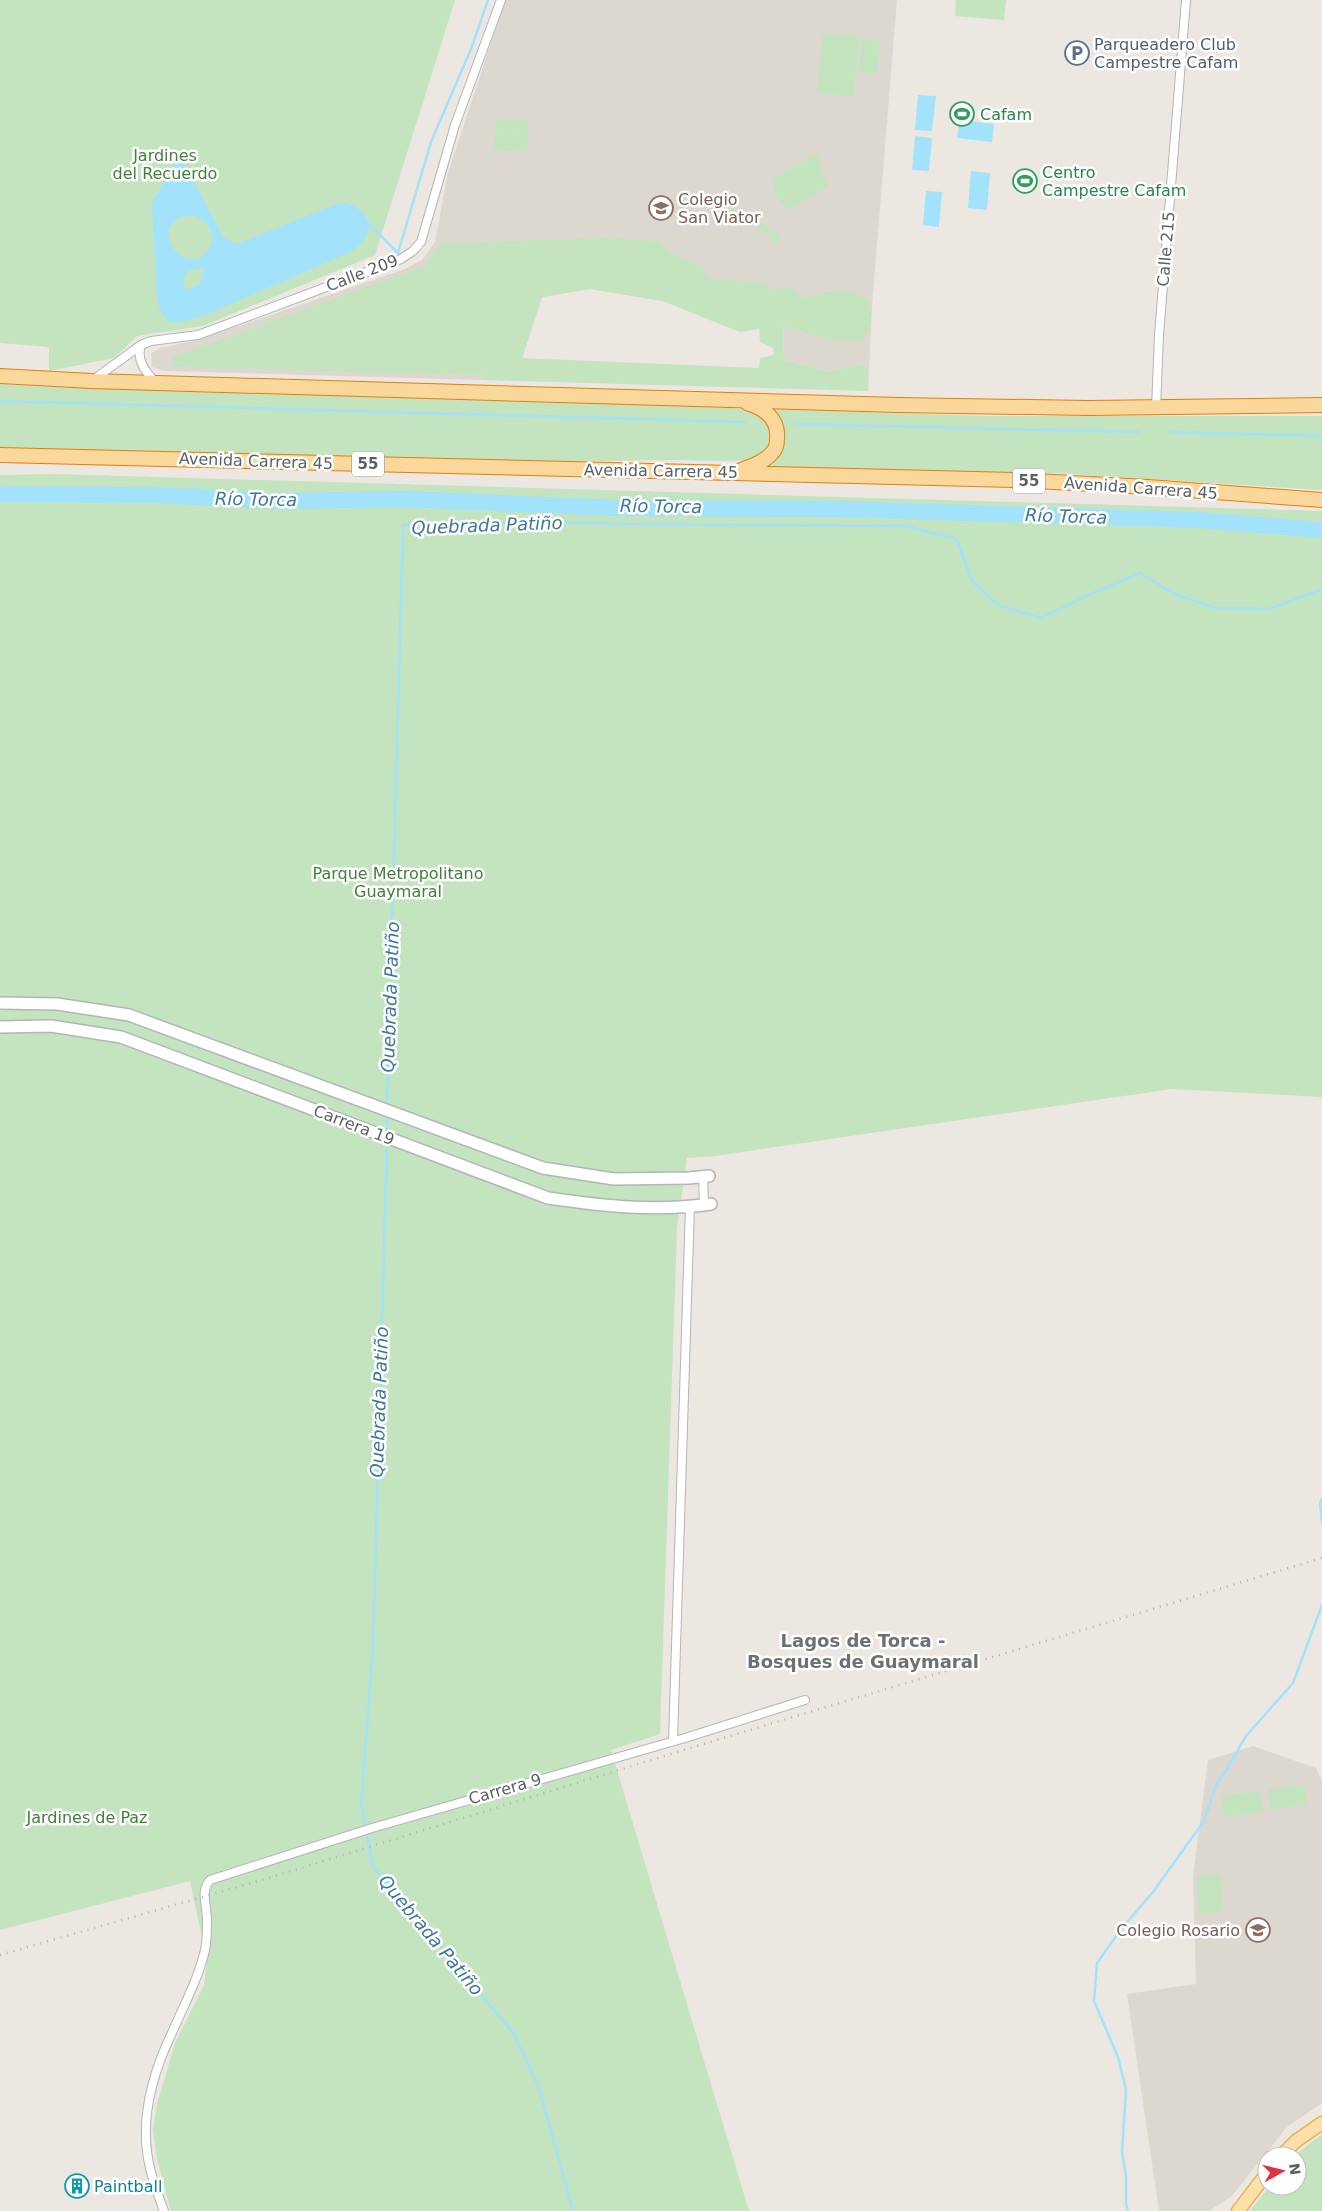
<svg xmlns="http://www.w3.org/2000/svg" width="1322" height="2211" viewBox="0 0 1322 2211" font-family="'DejaVu Sans',sans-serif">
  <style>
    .education { fill: #dcd8d0 }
    .green { fill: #c4e3bf; fill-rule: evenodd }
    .water { fill: #a3e2fb; fill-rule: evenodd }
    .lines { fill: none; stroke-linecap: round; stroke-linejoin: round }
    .stream { stroke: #a3e2fb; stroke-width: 2.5 }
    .river { stroke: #a3e2fb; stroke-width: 16 }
    .minor-casing { stroke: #b2b5b9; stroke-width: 10 }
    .secondary-casing { stroke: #b1b6b9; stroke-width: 14 }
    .primary-casing { stroke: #eaae5c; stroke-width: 15 }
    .trunk-casing { stroke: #e37f0a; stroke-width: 16 }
    .minor { stroke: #fff; stroke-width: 8 }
    .secondary { stroke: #fff; stroke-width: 11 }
    .primary { stroke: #fbe1a8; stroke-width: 12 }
    .trunk { stroke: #fad79a; stroke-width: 14 }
    .rail { stroke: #b0b1b2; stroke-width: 2.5; stroke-dasharray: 1 6; stroke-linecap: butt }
    .labels { text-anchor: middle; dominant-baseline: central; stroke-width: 5; stroke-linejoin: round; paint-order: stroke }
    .shield { fill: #fff; stroke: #8c8f91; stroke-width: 1 }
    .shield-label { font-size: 15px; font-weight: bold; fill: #5a5f62 }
    .service-label { font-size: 16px; fill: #4e5e75; stroke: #fff; text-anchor: start }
    .leisure-label { font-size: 16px; fill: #27864d; stroke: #fff; text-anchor: start }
    .park-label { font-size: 16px; fill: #408238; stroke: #fff }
    .education-label { font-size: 16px; fill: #785e54; stroke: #fff; text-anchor: start }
    .street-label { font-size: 16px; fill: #5a5f62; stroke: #fff }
    .culture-label { font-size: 16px; fill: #0d838f; stroke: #fff; text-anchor: start }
    .water-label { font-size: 18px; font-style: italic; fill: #3c789b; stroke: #fff }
    .neighbourhood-label { font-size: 18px; font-weight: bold; fill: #6b7174; stroke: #fff }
  </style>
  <rect width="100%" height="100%" fill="#ece8e1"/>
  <g class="education">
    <polygon points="505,0 897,0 872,306 869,369 861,364 828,371 784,360 783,325 740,332 663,301 590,289 542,297 521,362 503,364 480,380 165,371 152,367 151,353 160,348 198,340 405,269 422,260 435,242 448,173"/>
    <polygon points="1253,1746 1316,1768 1322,1781 1322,2103 1287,2127 1232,2196 1209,2211 1159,2211 1127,1994 1196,1984 1193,1876 1208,1760"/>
  </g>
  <g class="green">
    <polygon points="0,0 455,0 375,255 203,326 137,336 114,358 49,371 49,347 0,343"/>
    <polygon points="956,0 1006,0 1004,20 955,16"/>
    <polygon points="823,33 860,37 853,97 817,93"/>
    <polygon points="862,39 880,41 877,74 859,72"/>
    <polygon points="496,118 528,120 528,136 495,134"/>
    <polygon points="495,135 528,136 527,152 494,150"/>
    <polygon points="819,152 820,170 829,186 788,210 775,194 773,178"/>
    <polygon points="721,198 779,234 778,241 771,244 769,236 723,206 724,212 719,211 716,201"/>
    <path d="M 609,237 L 657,241 C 668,252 687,261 702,265 L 707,278 L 763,282 L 772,290 L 788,285 L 802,298 C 819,294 868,281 871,310 C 872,317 870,326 869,333 L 861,341 C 833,342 808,335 783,325 L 784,360 L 828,371 L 861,364 L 869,369 L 868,391 L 480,380 L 485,375 L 174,367 L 172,357 L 425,266 L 439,244 ZM 590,289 L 663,301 L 740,332 L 759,328 L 760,342 L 773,348 L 774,355 L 760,358 L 759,368 L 522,358 L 542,297 Z"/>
    <path d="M 0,384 L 68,388 L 733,408 C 756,411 766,412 774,435 L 765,456 C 737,464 709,460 680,460 C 638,460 595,461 553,462 L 0,448 Z"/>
    <polygon points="769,409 986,416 1322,416 1322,490 1053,473 766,469 778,456"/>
    <polygon points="53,474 1322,511 1322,1097 1172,1089 715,1156 687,1158 677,1228 660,1734 611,1750 749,2211 171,2211 157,2159 153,2130 157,2104 175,2043 204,1985 207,1960 190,1881 0,1930 0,475"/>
    <polygon points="1304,1784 1307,1805 1270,1810 1268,1789"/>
    <polygon points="1260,1791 1263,1812 1224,1817 1221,1796"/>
    <polygon points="1220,1874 1223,1912 1199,1914 1196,1876"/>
    <polygon points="1322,2134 1322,2211 1250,2211 1270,2186 1297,2186 1297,2156 1294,2156"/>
  </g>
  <g class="water">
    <polygon points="918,95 936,96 932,131 915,130"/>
    <polygon points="959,120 994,124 992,142 957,138"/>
    <polygon points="915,136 932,138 929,171 912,170"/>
    <path d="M 179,155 L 224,238 L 237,244 L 339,203 C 360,203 378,222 363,241 C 359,247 353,250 348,253 L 205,315 L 182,322 L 169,322 L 160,310 L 157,298 L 152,203 ZM 193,215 C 207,220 218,233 209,248 C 187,287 140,218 193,215 ZM 200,268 L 204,270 L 200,284 L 190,289 L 183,287 L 184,277 L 188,271 Z"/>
    <polygon points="971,171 990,173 987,210 968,208"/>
    <polygon points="926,191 942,192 939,227 923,225"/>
  </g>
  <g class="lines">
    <g class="stream">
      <polyline points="369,224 398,253 431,142 471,49 488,0"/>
      <polyline points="0,401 745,422"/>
      <polyline points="796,424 1139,432"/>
      <polyline points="1171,432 1322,436"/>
      <polyline points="387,1108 403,525 557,522 622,524 906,526 957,539 972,581 998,605 1041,618 1086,596 1140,573 1174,594 1216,608 1269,609 1320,590 1322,592"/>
      <polyline points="387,1133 387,1113"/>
      <polyline points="387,1141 373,1648 361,1805 373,1866 514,2034 539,2088 573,2211"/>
      <polyline points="1322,1499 1320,1503 1322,1523"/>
      <polyline points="1128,2211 1126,2204 1126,2176 1122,2152 1126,2090 1118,2057 1094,2001 1097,1963 1121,1929 1153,1892 1204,1821 1217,1782 1224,1774 1246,1736 1293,1683 1322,1605"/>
    </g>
    <polyline class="river" points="0,494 159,495 275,501 406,499 616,508 842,509 1199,520 1322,530"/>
    <g class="minor-casing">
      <g id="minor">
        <path d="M 141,345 C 136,360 145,371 155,382"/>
        <polyline points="93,380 141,345 151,341 198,335 225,325 401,259 413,251 421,242 455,125 501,0"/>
        <polyline points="1156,408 1159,335 1186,0"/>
        <polyline points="703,1176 704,1205"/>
        <polyline points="673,1741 690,1206"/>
        <path d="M 164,2211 C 159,2197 153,2182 150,2168 C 139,2123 152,2075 171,2035 C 183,2007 198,1980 205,1950 C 207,1941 207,1929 207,1920 C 207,1906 200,1891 210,1880 L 372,1828 L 685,1738 L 805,1700"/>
      </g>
    </g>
    <g class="secondary-casing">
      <g id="secondary">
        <polyline points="0,1003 57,1004 129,1015 543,1168 614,1179 689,1178 709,1176"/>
        <path d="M 0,1027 L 51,1026 L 121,1037 L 548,1198 C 604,1206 654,1212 711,1204"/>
      </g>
    </g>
    <g class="primary-casing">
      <g id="primary">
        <polyline points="1281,2156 1296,2141 1322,2123"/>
        <polyline points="1238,2211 1267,2173"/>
      </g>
    </g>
    <g class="trunk-casing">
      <g id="trunk">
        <polyline points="0,376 91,381 897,405 1088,408 1322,405"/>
        <polyline points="0,455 1014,480 1148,487 1322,500"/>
        <path d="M 741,470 C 752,466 764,462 772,453 C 776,449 777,444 777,439 C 779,419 764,408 747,403"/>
      </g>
    </g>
    <use href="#minor" class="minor"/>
    <use href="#secondary" class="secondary"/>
    <use href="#primary" class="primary"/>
    <use href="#trunk" class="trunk"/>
    <polyline class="rail" points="0,1955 262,1880 700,1745 1322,1558"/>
  </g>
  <defs>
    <g id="parking-ring" transform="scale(1.25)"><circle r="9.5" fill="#fff" stroke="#5c6f8a" stroke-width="1.5"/><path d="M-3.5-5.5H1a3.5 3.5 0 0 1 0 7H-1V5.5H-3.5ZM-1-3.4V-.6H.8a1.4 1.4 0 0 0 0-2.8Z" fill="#5c6f8a"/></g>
    <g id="stadium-ring" transform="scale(1.25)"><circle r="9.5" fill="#fff" stroke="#2e9e5b" stroke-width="1.5"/><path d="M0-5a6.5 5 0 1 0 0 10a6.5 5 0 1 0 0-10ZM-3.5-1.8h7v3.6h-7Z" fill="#2e9e5b"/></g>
    <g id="school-ring" transform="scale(1.25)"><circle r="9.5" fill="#fff" stroke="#8d6e63" stroke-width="1.5"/><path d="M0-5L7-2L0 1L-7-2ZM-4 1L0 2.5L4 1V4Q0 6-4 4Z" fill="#8d6e63"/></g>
    <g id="building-ring" transform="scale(1.25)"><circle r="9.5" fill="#fff" stroke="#0f9aa8" stroke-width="1.5"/><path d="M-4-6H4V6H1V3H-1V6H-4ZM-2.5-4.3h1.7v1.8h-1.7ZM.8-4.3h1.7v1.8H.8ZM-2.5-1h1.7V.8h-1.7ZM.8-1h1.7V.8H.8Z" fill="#0f9aa8"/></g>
  </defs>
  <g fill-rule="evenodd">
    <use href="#parking-ring" x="1077" y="53"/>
    <use href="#stadium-ring" x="962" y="114"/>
    <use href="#stadium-ring" x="1025" y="181"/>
    <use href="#school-ring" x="661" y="208"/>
    <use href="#school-ring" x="1258" y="1930"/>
    <use href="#building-ring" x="77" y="2186"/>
  </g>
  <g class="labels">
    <g class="shield">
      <rect x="352" y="451.5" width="32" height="25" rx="4"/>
      <rect x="1013" y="468.5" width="32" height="25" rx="4"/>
    </g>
    <g class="shield-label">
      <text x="368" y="464">55</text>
      <text x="1029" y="481">55</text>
    </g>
    <g class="service-label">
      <text x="1094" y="44">Parqueadero Club<tspan x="1094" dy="18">Campestre Cafam</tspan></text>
    </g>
    <g class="leisure-label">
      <text x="980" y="114">Cafam</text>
      <text x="1042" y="172">Centro<tspan x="1042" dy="18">Campestre Cafam</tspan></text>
    </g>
    <g class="park-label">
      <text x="165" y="155">Jardines<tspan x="165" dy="18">del Recuerdo</tspan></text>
      <text x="398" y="873">Parque Metropolitano<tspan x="398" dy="18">Guaymaral</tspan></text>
      <text x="87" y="1817">Jardines de Paz</text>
    </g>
    <g class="education-label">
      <text x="678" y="199">Colegio<tspan x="678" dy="18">San Viator</tspan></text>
      <text x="1240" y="1930" text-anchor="end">Colegio Rosario</text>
    </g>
    <g class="street-label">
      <text transform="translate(1166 249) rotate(-85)">Calle 215</text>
      <text transform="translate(362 273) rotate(-21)">Calle 209</text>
      <text transform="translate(256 461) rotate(2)">Avenida Carrera 45</text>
      <text transform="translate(661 471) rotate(1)">Avenida Carrera 45</text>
      <text transform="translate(1141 488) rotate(4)">Avenida Carrera 45</text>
      <text transform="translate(354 1125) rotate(21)">Carrera 19</text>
      <text transform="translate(505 1789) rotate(-16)">Carrera 9</text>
    </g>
    <g class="culture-label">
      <text x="94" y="2186">Paintball</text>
    </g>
    <g class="water-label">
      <text transform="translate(256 499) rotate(1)">Río Torca</text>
      <text transform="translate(661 506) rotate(1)">Río Torca</text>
      <text transform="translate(1066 516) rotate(2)">Río Torca</text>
      <text transform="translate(487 525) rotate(-2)">Quebrada Patiño</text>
      <text transform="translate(390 997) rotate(-88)">Quebrada Patiño</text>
      <text transform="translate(379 1402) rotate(-88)">Quebrada Patiño</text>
      <text transform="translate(431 1935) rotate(50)">Quebrada Patiño</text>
    </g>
    <g class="neighbourhood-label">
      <text x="863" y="1640">Lagos de Torca -<tspan x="863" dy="21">Bosques de Guaymaral</tspan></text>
    </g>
  </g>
  <g transform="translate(1282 2171) rotate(82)"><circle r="24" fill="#ffffff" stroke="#bdbfc0"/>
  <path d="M0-4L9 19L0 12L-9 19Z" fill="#e1333f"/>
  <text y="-8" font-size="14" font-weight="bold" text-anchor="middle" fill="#5a5f62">N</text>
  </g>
</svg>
